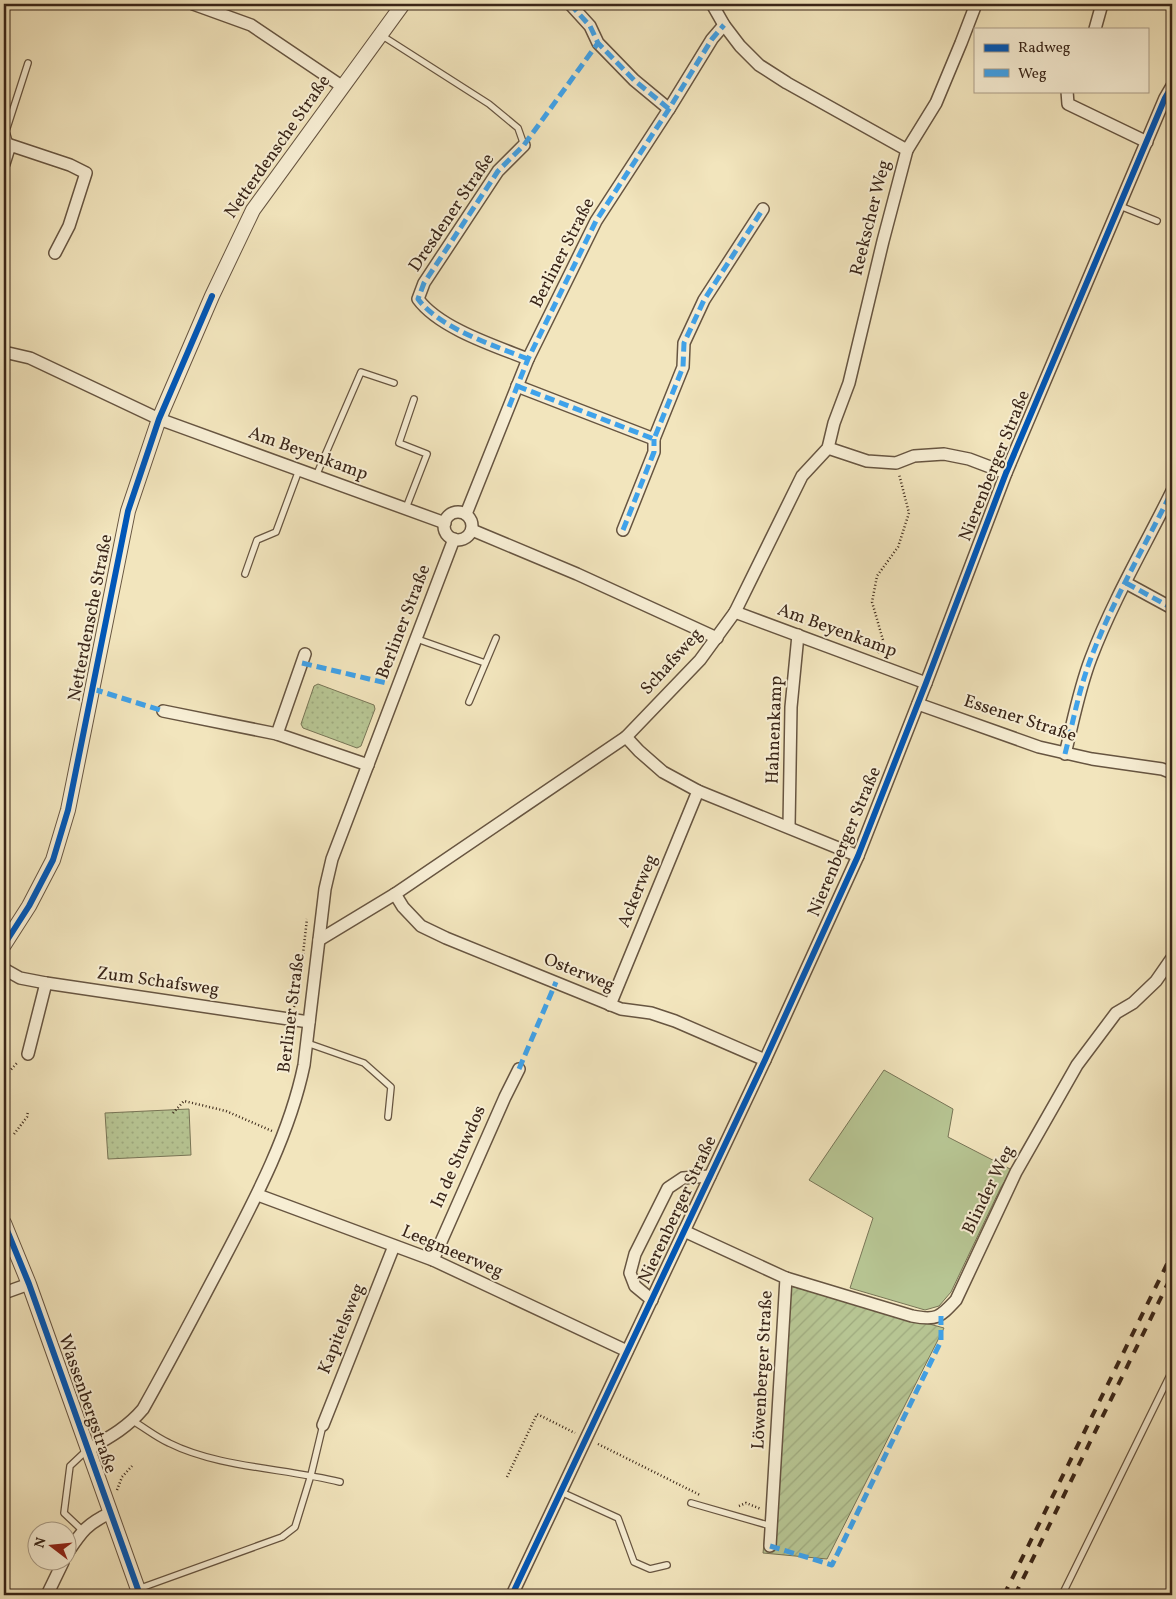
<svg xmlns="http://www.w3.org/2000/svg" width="1176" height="1599" viewBox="0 0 1176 1599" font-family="Vollkorn,serif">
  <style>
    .grass { fill: #b7c593; stroke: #787556 }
    .park { fill: url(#park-dots); stroke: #787556 }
    .garden { fill: url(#garden-furrows); stroke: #787556 }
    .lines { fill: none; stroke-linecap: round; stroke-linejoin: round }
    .service-casing { stroke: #675541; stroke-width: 8 }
    .minor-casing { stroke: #675541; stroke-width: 14 }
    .tertiary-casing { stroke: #675541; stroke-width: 16 }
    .path { stroke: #392518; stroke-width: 2.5; stroke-dasharray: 1 2.5; stroke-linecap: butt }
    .service { stroke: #f7eed4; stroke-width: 5.5 }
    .minor { stroke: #f7eed4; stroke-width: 11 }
    .tertiary { stroke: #f7eed4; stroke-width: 14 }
    .rail { stroke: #392518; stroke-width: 4; stroke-dasharray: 9 9; stroke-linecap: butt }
    .quiet { stroke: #3fa2ea; stroke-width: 5; stroke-dasharray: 10 5; stroke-linecap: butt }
    .cycleway-casing { stroke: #f7eed4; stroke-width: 9 }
    .cycleway { stroke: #0057b8; stroke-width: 6 }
    .labels { text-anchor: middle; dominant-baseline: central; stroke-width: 4; stroke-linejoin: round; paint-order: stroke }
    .street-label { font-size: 18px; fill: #392518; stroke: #f7eed4 }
  </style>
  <defs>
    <pattern id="park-dots" width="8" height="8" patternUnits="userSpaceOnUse" patternTransform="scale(1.25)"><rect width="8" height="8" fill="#b7c593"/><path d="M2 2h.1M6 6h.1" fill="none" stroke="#9ea97e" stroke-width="1.8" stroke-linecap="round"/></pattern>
    <pattern id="garden-furrows" width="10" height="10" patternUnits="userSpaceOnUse" patternTransform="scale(1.25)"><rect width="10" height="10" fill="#b7c593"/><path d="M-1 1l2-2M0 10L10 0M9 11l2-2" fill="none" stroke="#9ea97e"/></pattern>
  </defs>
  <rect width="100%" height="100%" fill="#f2e5bd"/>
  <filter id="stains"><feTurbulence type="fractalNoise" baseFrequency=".004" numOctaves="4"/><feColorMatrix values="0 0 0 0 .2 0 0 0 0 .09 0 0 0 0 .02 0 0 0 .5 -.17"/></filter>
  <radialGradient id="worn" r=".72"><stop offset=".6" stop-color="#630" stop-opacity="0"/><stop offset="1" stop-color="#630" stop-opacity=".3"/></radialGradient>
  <polygon class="grass" points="884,1070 953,1109 948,1137 1012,1170 1001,1187 951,1292 939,1306 925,1310 850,1288 873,1218 809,1180"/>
  <g class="park">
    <polygon points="318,684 374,705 375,709 361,746 357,748 303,728 301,724 314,686"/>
    <polygon points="189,1109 191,1155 108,1159 105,1113"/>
  </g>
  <polygon class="garden" points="790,1286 944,1328 827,1559 763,1553"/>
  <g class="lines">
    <g class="service-casing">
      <g id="service">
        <polyline points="381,35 489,104 518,128 524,145"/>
        <polyline points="10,145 6,131 28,63"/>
        <polyline points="1120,206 1157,221"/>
        <polyline points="316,476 361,372 394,383"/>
        <polyline points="406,508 427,454 399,443 414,399"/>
        <polyline points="245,574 257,540 276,532 299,470"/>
        <polyline points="417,639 485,663"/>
        <polyline points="469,702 496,638"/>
        <polyline points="307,1043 364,1063 391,1087 388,1117"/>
        <path d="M 133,1421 C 145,1428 156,1437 169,1443 C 219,1468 285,1468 340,1482"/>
        <polyline points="561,1492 618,1518 634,1562 650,1569 667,1565"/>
        <polyline points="691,1503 771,1526"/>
        <polyline points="82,1530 64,1513 70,1466 87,1450"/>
        <polyline points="138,1589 282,1537 295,1527 311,1475 323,1425"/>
        <polyline points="1062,1595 1172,1371"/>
      </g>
    </g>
    <g class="minor-casing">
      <g id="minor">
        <polyline points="193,4 251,25 343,87"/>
        <polyline points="570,4 590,26 598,43 634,80 669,109"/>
        <polyline points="712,4 724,25 740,46 759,65 787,83 907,150"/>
        <polyline points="1095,29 1102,4"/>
        <polyline points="1067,91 1068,104 1147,142"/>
        <path d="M 524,145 L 498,171 L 424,283 L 418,299 C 439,328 495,346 528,359"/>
        <polyline points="4,164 10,145 70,165 86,173 69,226 55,253"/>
        <polyline points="4,352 30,358 159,419 445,523"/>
        <polyline points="517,386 654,439 683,367 684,343 704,300 763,209"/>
        <polyline points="828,448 867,461 896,463 914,456 944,454 969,459 1006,473"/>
        <circle cx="458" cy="526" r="14"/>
        <polyline points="466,514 528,359 596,221 669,109 712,39 724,25"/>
        <polyline points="472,530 577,574 717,638"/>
        <polyline points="623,530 654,452 654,439"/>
        <polyline points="1126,583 1172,608"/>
        <polyline points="735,612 926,683"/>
        <polyline points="918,704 1039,747 1092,759 1162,769 1172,773"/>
        <polyline points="163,711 277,734 368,765"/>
        <polyline points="277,734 305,654"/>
        <polyline points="626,737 639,751 663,772 698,791 858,856"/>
        <path d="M 1065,754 C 1073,722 1079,689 1091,658 C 1113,600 1145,546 1172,491"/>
        <polyline points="789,827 791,707 798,635"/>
        <polyline points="395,894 403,907 421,926 446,938 621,1009 651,1013 675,1021 765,1060"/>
        <polyline points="319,940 395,894 626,737 700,660 735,612 802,476 828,448 834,423 849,383 883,241 907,150 936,103 961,43 976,4"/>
        <polyline points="4,969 20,978 46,983 309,1022"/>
        <polyline points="610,1005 698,791"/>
        <polyline points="28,1054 46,983"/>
        <polyline points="258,1195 433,1260 627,1351"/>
        <polyline points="684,1231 786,1278 770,1546"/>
        <polyline points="433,1260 505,1097 519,1069"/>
        <path d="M 786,1278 L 912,1316 C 937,1321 940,1317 956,1300 L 1016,1172 L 1077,1065 L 1116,1013 L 1133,1003 L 1156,981 L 1172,958"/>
        <polyline points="4,1293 29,1284"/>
        <polyline points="652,1300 635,1286 630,1273 635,1254 668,1188 683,1178 710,1176"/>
        <polyline points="323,1425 394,1246"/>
        <path d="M 87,1450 C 108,1438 127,1428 143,1409 C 169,1363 194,1315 219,1268 C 253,1203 289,1137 304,1065 L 325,889 L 332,859 L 454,539"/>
        <path d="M 68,1552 C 82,1531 87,1524 110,1513"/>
        <polyline points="47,1595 63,1562"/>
        <polyline points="512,1595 765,1060 858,856 926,683 1006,473 1165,98 1172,86"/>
      </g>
    </g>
    <g class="tertiary-casing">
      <g id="tertiary">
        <polyline points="4,945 29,906 53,860 68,810 128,511 159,419 212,296 253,210 403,4"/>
        <polyline points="4,1223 29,1284 140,1595"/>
      </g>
    </g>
    <g class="path">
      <polyline points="878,653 883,640 872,602 877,576 898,547 909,513 899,474"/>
      <polyline points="303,954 307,919"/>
      <polyline points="294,1007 299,996"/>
      <polyline points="4,1077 18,1062"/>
      <polyline points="173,1113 184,1101 226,1111 272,1131"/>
      <polyline points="14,1134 27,1117 28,1111"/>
      <polyline points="598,1444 700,1495"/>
      <polyline points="507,1477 537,1414 575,1433"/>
      <polyline points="117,1490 122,1477 132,1466"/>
      <polyline points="739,1506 746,1503 761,1509"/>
    </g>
    <use href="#service" class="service"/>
    <use href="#minor" class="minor"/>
    <use href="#tertiary" class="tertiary"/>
    <g class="rail">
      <polyline points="1004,1595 1172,1254"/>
      <polyline points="1015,1595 1172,1275"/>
    </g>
    <g class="quiet">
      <polyline points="570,4 590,26 598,43 634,80 669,109"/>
      <path d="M 528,359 C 495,346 439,328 418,299 L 424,283 L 498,171 L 524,145 L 598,43"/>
      <polyline points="517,386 654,439 683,367 684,343 704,300 763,209"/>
      <polyline points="509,407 528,359 596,221 669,109 712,39 724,25"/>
      <polyline points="623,530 654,452 654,439"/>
      <polyline points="1126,583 1172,608"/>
      <polyline points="302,663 386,683"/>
      <polyline points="93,689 163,711"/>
      <path d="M 1065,754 C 1073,722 1079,689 1091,658 C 1113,600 1145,546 1172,491"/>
      <polyline points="519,1069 556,982"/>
      <polyline points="770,1546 832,1565 941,1341 941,1316"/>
    </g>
    <g class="cycleway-casing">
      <g id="cycleway">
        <polyline points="4,945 29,906 53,860 68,810 128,511 159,419 212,296"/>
        <polyline points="4,1223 29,1284 140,1595"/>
        <polyline points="512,1595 765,1060 858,856 926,683 1006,473 1165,98 1172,86"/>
      </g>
    </g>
    <use href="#cycleway" class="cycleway"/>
  </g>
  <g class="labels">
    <g class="street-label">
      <text transform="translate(278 147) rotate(-55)">Netterdensche Straße</text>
      <text transform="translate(452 213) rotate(-56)">Dresdener Straße</text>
      <text transform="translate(871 218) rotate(-76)">Reekscher Weg</text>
      <text transform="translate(563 253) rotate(-63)">Berliner Straße</text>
      <text transform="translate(308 454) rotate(20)">Am Beyenkamp</text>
      <text transform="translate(995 466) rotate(-68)">Nierenberger Straße</text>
      <text transform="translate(91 618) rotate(-79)">Netterdensche Straße</text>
      <text transform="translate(404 622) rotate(-69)">Berliner Straße</text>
      <text transform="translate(837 631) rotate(20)">Am Beyenkamp</text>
      <text transform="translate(672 662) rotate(-48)">Schafsweg</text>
      <text transform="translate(1020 719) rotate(18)">Essener Straße</text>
      <text transform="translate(775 730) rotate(-88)">Hahnenkamp</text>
      <text transform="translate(845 842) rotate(-67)">Nierenberger Straße</text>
      <text transform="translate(638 891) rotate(-68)">Ackerweg</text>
      <text transform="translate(579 973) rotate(22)">Osterweg</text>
      <text transform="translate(158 982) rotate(8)">Zum Schafsweg</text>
      <text transform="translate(292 1013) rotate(-83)">Berliner Straße</text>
      <text transform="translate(459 1157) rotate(-66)">In de Stuwdos</text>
      <text transform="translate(989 1190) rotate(-64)">Blinder Weg</text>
      <text transform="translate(678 1210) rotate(-65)">Nierenberger Straße</text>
      <text transform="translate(452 1252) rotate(23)">Leegmeerweg</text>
      <text transform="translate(342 1329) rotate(-68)">Kapitelsweg</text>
      <text transform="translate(763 1370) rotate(-87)">Löwenberger Straße</text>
      <text transform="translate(87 1404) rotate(71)">Wassenbergstraße</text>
    </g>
  </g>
  <rect width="1176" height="1599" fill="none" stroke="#f2e5bd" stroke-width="20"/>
  <rect x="5" y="5" width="1166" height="1589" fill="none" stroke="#392518" stroke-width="2.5"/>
  <rect x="10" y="10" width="1156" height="1579" fill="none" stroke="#392518"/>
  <rect x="974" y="28" width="175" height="65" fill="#f7eed4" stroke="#ab9e89"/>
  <rect x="984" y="44" width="25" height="8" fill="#0057b8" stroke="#ab9e89"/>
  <text x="1018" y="52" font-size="15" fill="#392518">Radweg</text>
  <rect x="984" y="69" width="25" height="8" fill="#3fa2ea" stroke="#ab9e89"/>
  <text x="1018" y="78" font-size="15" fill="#392518">Weg</text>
  <g transform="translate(52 1546) rotate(286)"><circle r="24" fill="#f7eed4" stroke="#ab9e89"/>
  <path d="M0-4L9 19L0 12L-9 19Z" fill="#8f2418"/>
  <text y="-8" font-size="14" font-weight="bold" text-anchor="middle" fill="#392518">N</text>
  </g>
  <rect width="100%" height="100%" filter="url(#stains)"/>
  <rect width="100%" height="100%" fill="url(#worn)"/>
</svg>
